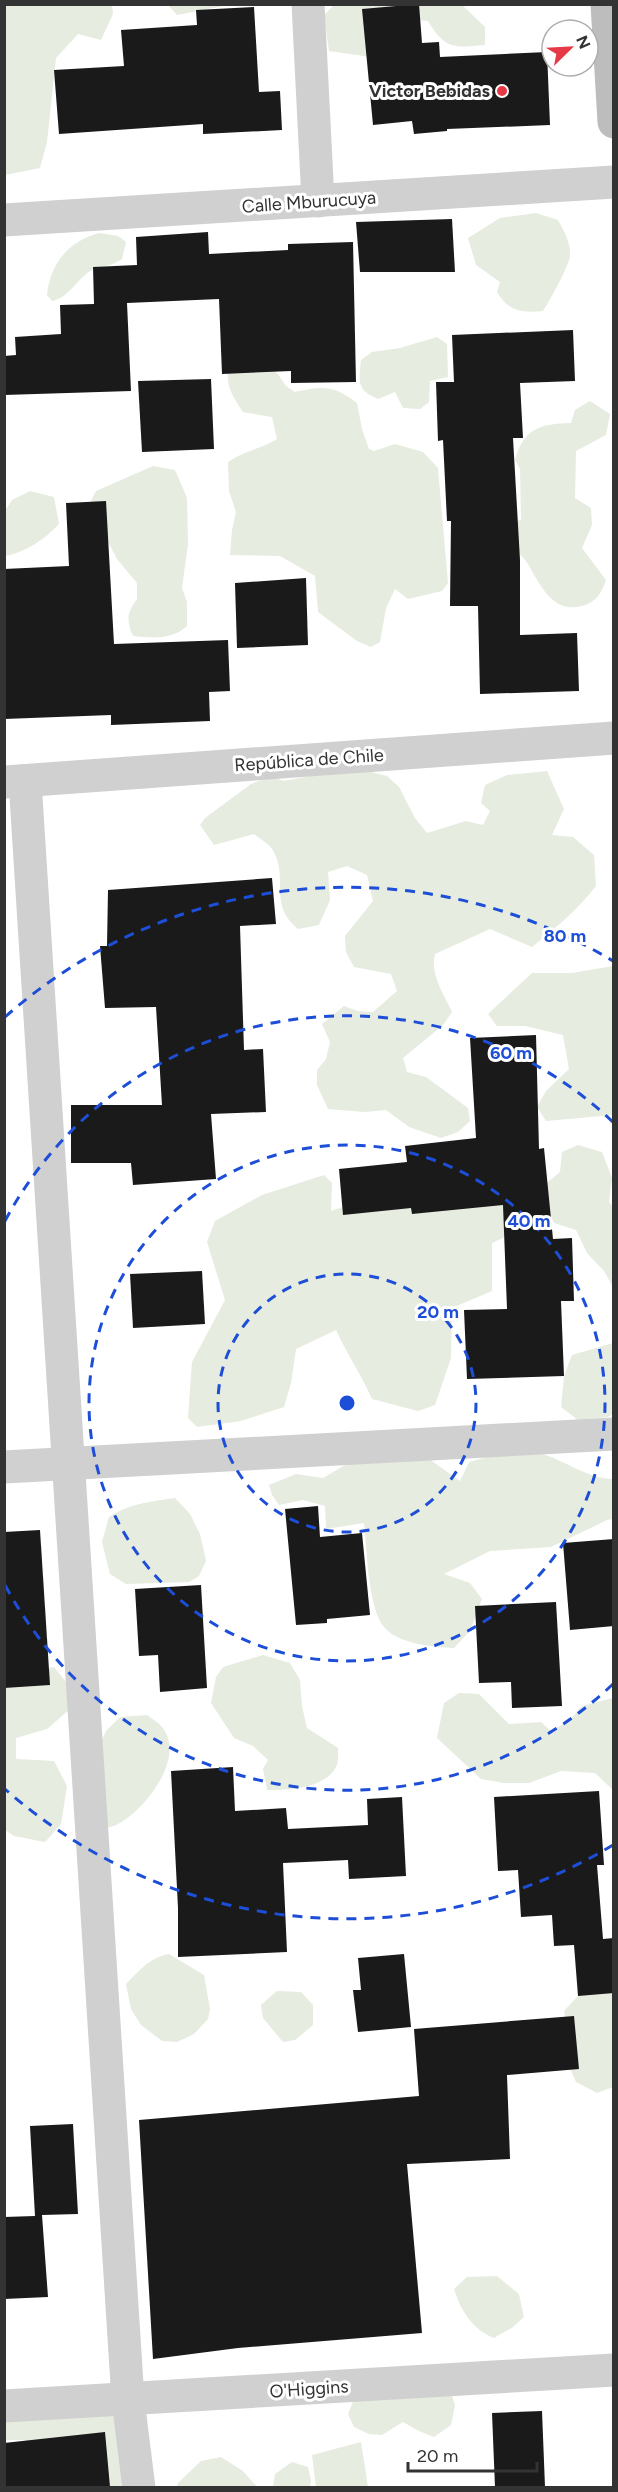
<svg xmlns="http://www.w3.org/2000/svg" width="618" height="2492" viewBox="0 0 618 2492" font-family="Figtree,sans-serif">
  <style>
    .green { fill: #e6ecdf }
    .building { fill: #1a1a1a }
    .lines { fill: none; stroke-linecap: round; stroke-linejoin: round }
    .minor { stroke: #d0d0d0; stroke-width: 33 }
    .secondary { stroke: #bdbdbd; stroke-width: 33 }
    .ring { fill: none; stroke: #1d4ed8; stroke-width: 3; stroke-dasharray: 10 8 }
    .poi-dot { fill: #e63946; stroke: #fff; stroke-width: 2 }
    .labels { text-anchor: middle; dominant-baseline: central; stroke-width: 6; stroke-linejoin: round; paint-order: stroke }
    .poi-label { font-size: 18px; font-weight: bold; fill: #333; stroke: #fff; text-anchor: end }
    .street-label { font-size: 18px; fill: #333; stroke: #fff }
    .centre { fill: #1d4ed8; stroke: #fff; stroke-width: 3 }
    .ring-label { font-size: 18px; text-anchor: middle; font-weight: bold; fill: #1d4ed8; stroke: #fff; stroke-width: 6; stroke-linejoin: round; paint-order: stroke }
  </style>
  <rect width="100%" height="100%" fill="#fff"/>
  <g class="green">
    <polygon points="5,5 112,5 113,14 101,40 78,34 56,58 47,142 40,168 5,175"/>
    <polygon points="168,5 229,5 177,15"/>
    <path d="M 334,5 L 462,5 L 485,27 L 485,45 C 453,48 445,49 428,21 L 403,18 L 371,57 L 329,51 L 324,15 Z"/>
    <path d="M 536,213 L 558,220 C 564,231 571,243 570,256 C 569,266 549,302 543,311 C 522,313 509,312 497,292 L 500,282 L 476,265 L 468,238 L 500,218 Z"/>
    <path d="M 100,233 L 118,236 L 126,242 L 122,259 C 112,267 100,265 90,271 C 77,280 68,298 52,301 L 47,295 C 50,264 69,240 100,233 Z"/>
    <path d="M 437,337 L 447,344 L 448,377 L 430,381 L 429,402 L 420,409 L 403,408 L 395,392 L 378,399 C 356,390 359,381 361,360 L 372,352 L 400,348 Z"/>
    <path d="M 258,361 L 277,373 L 286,386 L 295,392 C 324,386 333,385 357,403 L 362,429 L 369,449 L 374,451 L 395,444 L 423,452 L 438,468 L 448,583 L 442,591 L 408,599 L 395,589 L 386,608 L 380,642 L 371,647 L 357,641 L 318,612 L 315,576 L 280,556 L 230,555 L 232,530 L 236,512 L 229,491 L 228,462 C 244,451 261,449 277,439 L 272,417 L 243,412 C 232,396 226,386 228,367 Z"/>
    <path d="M 590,401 L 610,414 L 606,435 L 576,451 L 575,498 L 591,508 L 592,525 L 582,548 L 606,580 C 602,592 596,603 582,606 C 553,614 540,585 528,564 C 526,560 522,557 519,553 C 513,545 510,532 505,523 L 521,520 L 520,469 L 515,460 C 524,428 540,424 571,423 L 575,410 Z"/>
    <path d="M 153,466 L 175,470 L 187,498 L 188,544 L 182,588 L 187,602 L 187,626 C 173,640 151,638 133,636 C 126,621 127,612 137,599 L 137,583 L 117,559 L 89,505 L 96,491 Z"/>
    <path d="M 30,491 L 54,497 L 59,524 C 44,540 26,552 5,556 L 5,508 L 7,508 L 12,500 Z"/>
    <path d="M 355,768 L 387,776 L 399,787 L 415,818 L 427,833 L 466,821 L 483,825 L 490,811 L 481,803 L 485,785 L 507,775 L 547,771 L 564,809 L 552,835 L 573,837 L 594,855 L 596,886 C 578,909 555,929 532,947 L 490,929 L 435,954 C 430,975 443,992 452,1012 L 443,1025 L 403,1058 L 407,1072 L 426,1077 L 468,1108 L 470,1121 L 458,1132 L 441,1138 L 409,1127 L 386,1110 L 365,1112 L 328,1109 L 317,1085 L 317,1070 L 326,1059 L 330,1042 L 322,1024 L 344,1006 L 358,1011 L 373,1012 L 397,991 L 391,974 L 354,967 L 346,952 L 345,936 L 373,901 L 367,875 L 347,866 L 328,872 L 330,900 L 319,925 L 298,929 C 267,904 290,877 272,849 C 268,843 260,839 254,834 L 214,845 L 200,825 L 205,818 L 251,784 L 271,776 L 283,781 Z"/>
    <polygon points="613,966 613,1115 546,1121 537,1107 546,1091 569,1069 563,1035 525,1026 497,1026 488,1014 532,973 572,973"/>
    <polygon points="578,1145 602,1152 612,1178 609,1202 613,1207 613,1287 604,1271 587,1253 576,1230 554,1223 537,1191 560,1172 562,1152"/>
    <path d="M 324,1175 L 332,1183 L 331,1211 L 368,1198 L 500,1191 L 528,1226 L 492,1243 L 492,1291 L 452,1308 L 451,1358 L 435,1405 L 418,1411 L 372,1399 C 361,1374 347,1354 336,1330 L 296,1349 L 291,1383 L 284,1407 L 241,1421 L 197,1427 L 188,1418 L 192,1362 L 225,1300 L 207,1242 L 215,1221 L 262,1195 Z"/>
    <polygon points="613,1343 613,1414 608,1417 578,1420 561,1407 564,1376 572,1355"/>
    <path d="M 376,1447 L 422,1454 L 460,1481 L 469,1462 C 490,1457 513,1448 534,1452 C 561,1457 586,1479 613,1479 L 613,1519 L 607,1520 L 551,1547 L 490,1551 L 444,1574 L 470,1583 L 482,1599 L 470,1631 L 454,1648 C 433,1647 398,1644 384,1627 C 368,1608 367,1549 364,1523 L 326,1529 L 325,1506 L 303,1500 L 279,1505 L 272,1495 L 269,1485 L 296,1474 L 323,1478 Z"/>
    <path d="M 175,1498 L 190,1514 L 200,1534 L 206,1561 L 199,1576 L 189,1582 L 126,1584 L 110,1574 L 102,1542 L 109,1517 C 128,1504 152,1501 175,1498 Z"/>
    <path d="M 263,1655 L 290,1663 L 300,1680 L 302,1706 L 307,1728 L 338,1748 C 338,1754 339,1762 336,1767 C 324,1789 289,1790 267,1790 L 263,1769 L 268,1760 L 253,1746 L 234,1738 L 211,1703 L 216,1677 L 223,1667 Z"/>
    <polygon points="54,1667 66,1682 70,1709 47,1729 16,1738 16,1759 54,1761 67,1786 61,1824 45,1842 14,1836 5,1830 5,1684 30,1672"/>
    <polygon points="459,1693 479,1694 509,1724 541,1722 551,1731 570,1720 582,1706 613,1698 613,1790 595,1773 561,1771 529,1783 504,1783 481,1779 437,1738 444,1703"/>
    <path d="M 147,1715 C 152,1719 158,1722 162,1727 C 187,1757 144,1812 116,1825 C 109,1829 97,1827 89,1827 L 104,1786 L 102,1740 L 106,1731 L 120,1717 Z"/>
    <path d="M 169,1954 L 204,1975 L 210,2009 L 208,2019 L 194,2034 L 177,2042 L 162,2041 L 141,2025 L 131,2009 L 126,1984 C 140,1970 149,1958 169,1954 Z"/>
    <polygon points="613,1987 613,2087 597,2093 576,2082 566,2059 569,2037 564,2011 578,1996"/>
    <polygon points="277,1991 301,1992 313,2005 313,2025 295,2040 283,2042 263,2018 261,2005"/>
    <path d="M 497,2276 L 519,2294 L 524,2317 L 513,2327 L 494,2338 C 472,2329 461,2311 454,2289 L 467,2277 Z"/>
    <polygon points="451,2393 455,2405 451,2425 434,2437 419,2431 403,2422 382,2435 369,2434 354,2427 348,2414 355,2397"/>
    <polygon points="4,2405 108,2408 118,2423 128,2487 57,2487 41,2448 24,2440 5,2440"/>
    <polygon points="361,2442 368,2487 316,2487 312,2455"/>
    <polygon points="221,2457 243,2471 257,2487 177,2487 178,2483 201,2461"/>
    <polygon points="292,2462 308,2467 311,2481 310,2487 273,2487 275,2474"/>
  </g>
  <g class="building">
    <polygon points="419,4 422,43 439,42 440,57 547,52 550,125 447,129 447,131 414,134 412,121 373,125 362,9"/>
    <polygon points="254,7 259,92 280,91 282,130 203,134 203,124 59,134 54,70 124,66 121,30 197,25 196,10"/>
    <polygon points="452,219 455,272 360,272 356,222"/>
    <polygon points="208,232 209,254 288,250 288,244 353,242 356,382 291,383 291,371 222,374 219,299 127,303 131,391 4,395 4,356 16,355 15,337 61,334 60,305 94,304 93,267 137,265 136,237"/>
    <polygon points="573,330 575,381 520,383 523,438 513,438 520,560 520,635 577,633 579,691 480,694 478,606 450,606 451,521 447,521 443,440 438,441 436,382 454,382 452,335"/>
    <polygon points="211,379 214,449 142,452 138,381"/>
    <polygon points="106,501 114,644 228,640 230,691 209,692 210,721 111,725 111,715 4,719 4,569 69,566 66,503"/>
    <polygon points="306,578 308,645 237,648 235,583"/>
    <polygon points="272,878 276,924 240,926 244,1050 263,1049 266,1112 211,1114 216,1179 133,1185 131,1163 71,1163 71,1105 162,1105 156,1007 105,1008 100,946 107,946 108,890"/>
    <polygon points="536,1035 539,1149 544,1148 553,1239 572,1238 574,1301 561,1301 564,1376 467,1379 464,1310 507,1309 503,1205 412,1214 411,1208 343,1215 339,1169 407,1162 405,1146 476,1138 470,1038"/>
    <polygon points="202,1271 205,1324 133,1328 130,1274"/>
    <polygon points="318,1506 320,1537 362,1533 370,1615 327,1619 327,1623 296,1625 285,1509"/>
    <polygon points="40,1530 50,1685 4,1688 4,1532"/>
    <polygon points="614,1539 614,1626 570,1630 563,1543"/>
    <polygon points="201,1585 207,1688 160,1692 158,1655 139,1656 135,1589"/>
    <polygon points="556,1602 562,1706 512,1708 511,1682 479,1683 475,1606"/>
    <polygon points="233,1767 235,1811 286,1808 288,1829 368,1825 367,1799 402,1797 406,1876 349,1879 348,1860 283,1863 287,1952 178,1957 178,1908 171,1771"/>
    <polygon points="599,1791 604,1865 597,1865 603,1939 614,1938 614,1993 578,1996 574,1945 554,1946 552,1915 521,1917 518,1870 498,1871 494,1797"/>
    <polygon points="404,1954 411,2027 358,2032 353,1990 361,1990 358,1958"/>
    <polygon points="574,2016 579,2069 507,2075 510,2159 407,2164 422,2333 238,2348 153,2359 139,2120 419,2096 414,2029"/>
    <polygon points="73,2124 78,2214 42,2215 48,2297 4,2299 4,2217 35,2216 30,2126"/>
    <polygon points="542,2411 545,2487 495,2487 492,2413"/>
    <polygon points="105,2432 110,2487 4,2487 4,2443"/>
  </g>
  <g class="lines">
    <g class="minor">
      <polyline points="308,4 318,201"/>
      <polyline points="4,220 614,182"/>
      <polyline points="25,781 128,2400 139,2488"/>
      <polyline points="5,782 614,738"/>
      <polyline points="4,1467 614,1434"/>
      <polyline points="4,2406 614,2370"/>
    </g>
    <polyline class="secondary" points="607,4 614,122"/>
  </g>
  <g class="ring">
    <circle cx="347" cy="1403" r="129"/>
    <circle cx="347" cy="1403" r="258"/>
    <path d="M613 1684A387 387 0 0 1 5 1585M5 1221A387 387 0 0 1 613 1122"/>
    <path d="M613 1845A516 516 0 0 1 5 1789M5 1017A516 516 0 0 1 613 961"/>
  </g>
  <circle class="poi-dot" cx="502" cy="91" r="6"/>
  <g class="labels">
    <g class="poi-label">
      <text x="490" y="91">Victor Bebidas</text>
    </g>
    <g class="street-label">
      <text transform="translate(309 202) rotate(-4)">Calle Mburucuya</text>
      <text transform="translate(309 760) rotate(-4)">República de Chile</text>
      <text transform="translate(309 2389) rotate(-4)">O'Higgins</text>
    </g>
  </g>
  <circle cx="347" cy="1403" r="9" class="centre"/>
  <g class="ring-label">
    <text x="565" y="942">80 m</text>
    <text x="511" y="1059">60 m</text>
    <text x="529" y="1227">40 m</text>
    <text x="438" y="1318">20 m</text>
  </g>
  <rect width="618" height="2492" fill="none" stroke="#333333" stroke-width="12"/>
  <g transform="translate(570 48) rotate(66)"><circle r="28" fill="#ffffff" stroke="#adadad" stroke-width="1.5"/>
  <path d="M0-4.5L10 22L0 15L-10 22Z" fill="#e63946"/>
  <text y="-9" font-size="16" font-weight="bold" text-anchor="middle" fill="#333333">N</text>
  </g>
  <path d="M408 2462v9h129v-9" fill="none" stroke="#333333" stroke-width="3"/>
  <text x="417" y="2462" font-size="18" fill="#333333" stroke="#ffffff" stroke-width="4.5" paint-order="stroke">20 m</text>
</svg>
